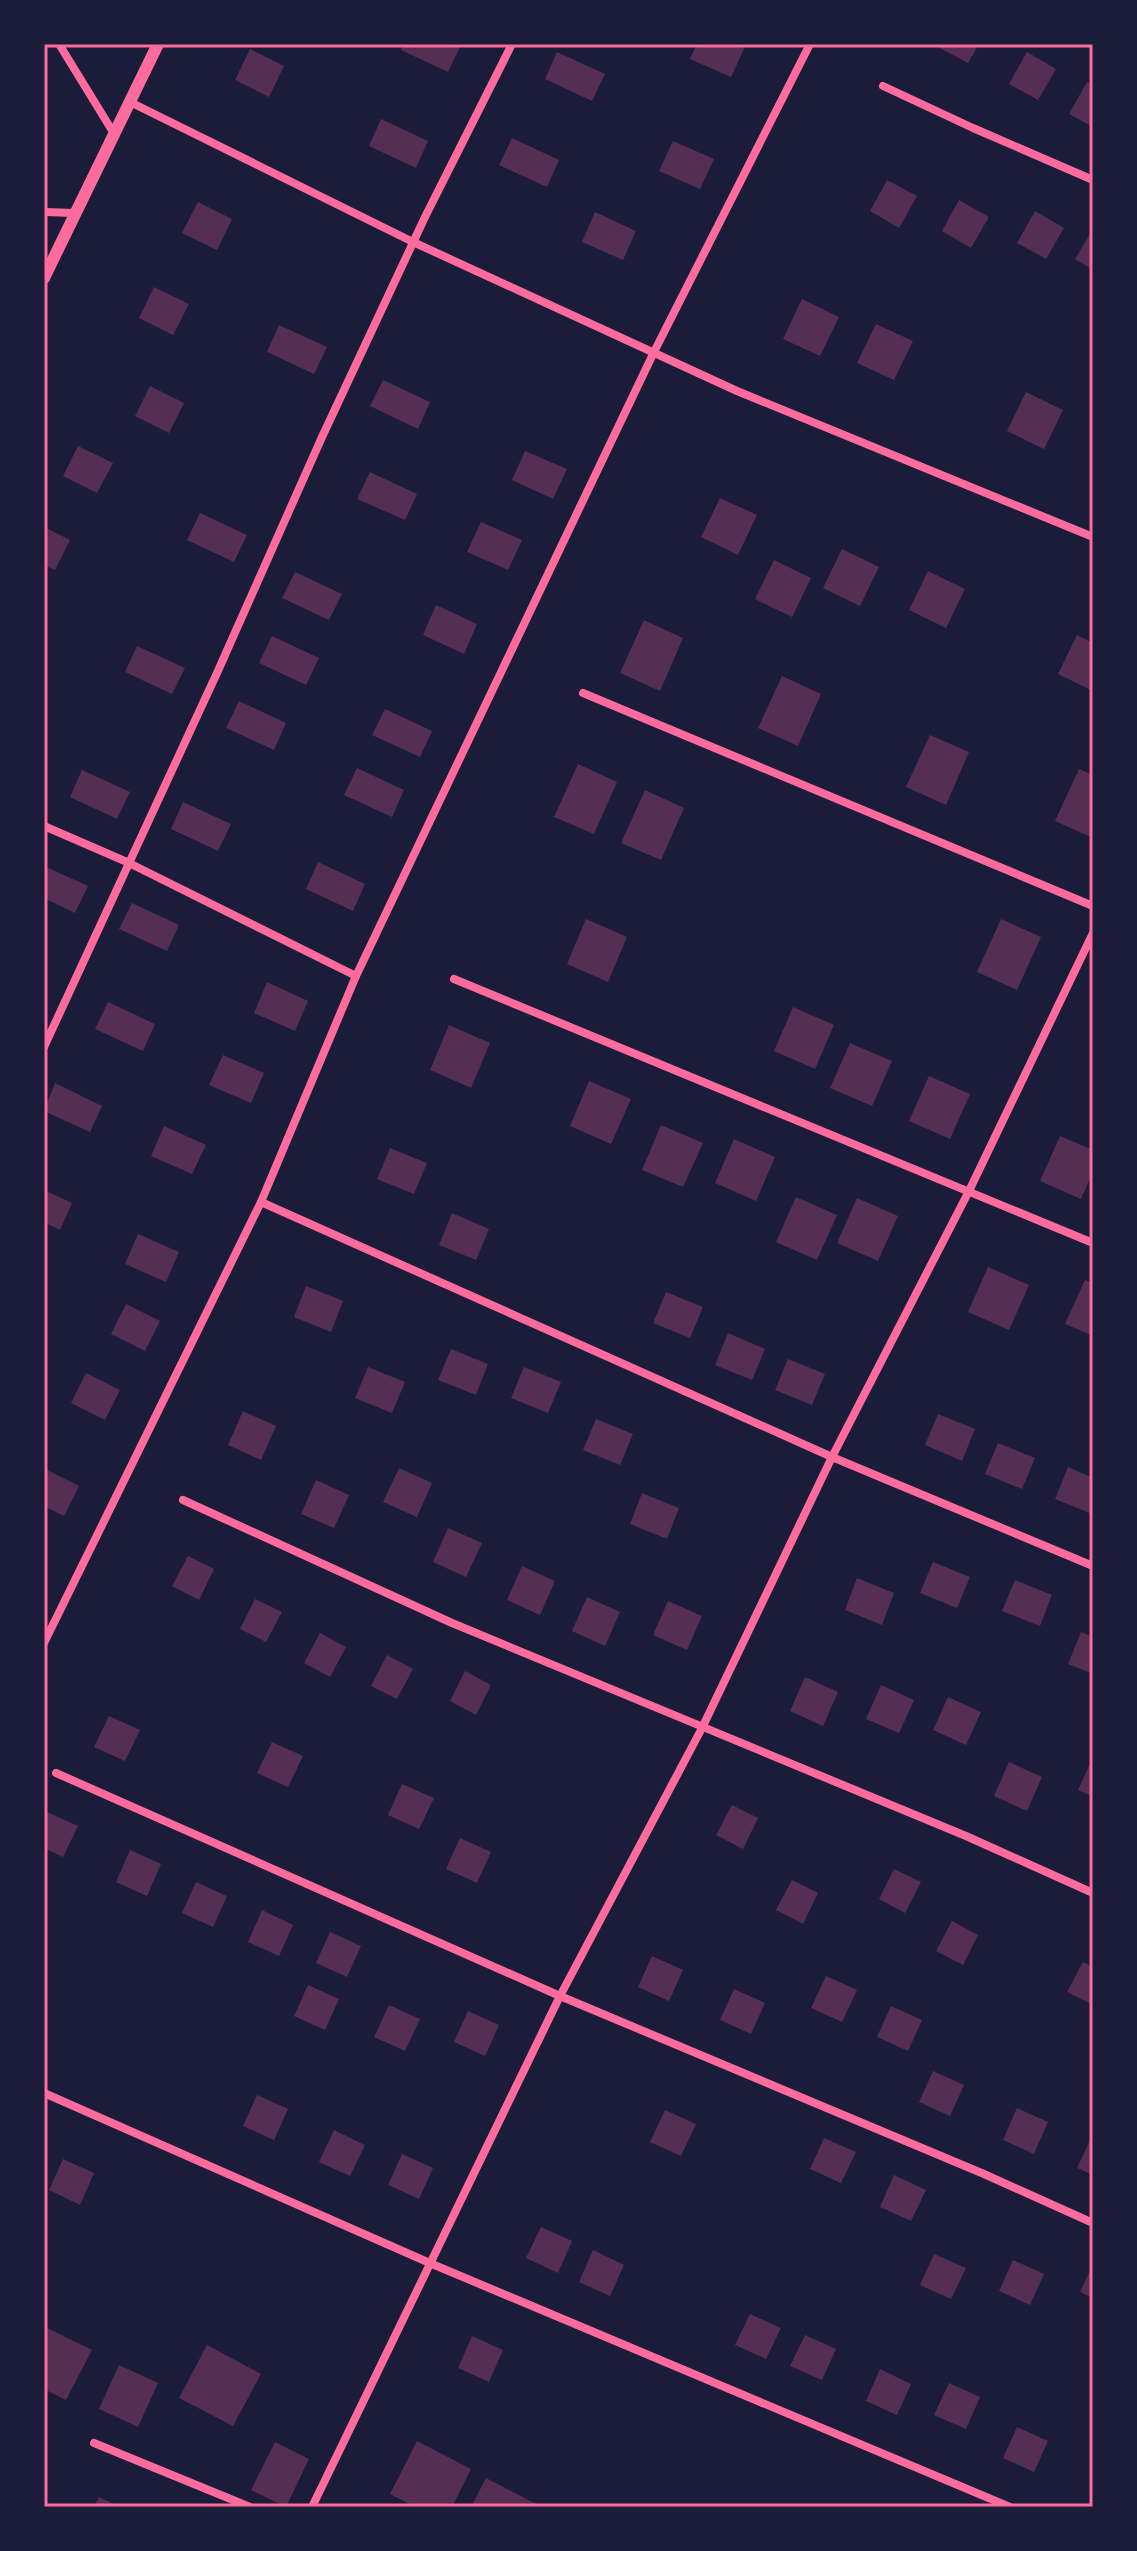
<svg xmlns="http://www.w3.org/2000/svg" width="1137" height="2551" viewBox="0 0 1137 2551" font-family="'Fira Sans Condensed',sans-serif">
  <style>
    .building { fill: #542f53 }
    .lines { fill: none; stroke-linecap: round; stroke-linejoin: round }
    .minor { stroke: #ff6b9d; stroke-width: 8 }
    .secondary { stroke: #ff6b9d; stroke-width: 12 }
    .neatline { fill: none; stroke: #ff6b9d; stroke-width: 3 }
  </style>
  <rect width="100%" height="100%" fill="#1b1b3a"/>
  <g class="building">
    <polygon points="403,44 458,44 461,45 448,72 401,50"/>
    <polygon points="697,44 738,44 745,47 731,77 690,59"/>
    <polygon points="940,44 979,44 968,63 938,47"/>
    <polygon points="250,49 284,66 269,97 235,80"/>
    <polygon points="557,52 605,74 592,101 545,79"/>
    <polygon points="1027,52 1056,69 1038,100 1009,84"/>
    <polygon points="1087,82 1093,86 1093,127 1069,114"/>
    <polygon points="381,119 428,141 416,168 369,146"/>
    <polygon points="512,138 559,160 547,187 499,165"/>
    <polygon points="673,141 714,159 700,189 659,171"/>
    <polygon points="887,180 917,196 899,228 870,211"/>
    <polygon points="959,200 989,217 971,248 942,231"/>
    <polygon points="198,202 232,219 217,250 182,233"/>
    <polygon points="1035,211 1064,228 1046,259 1017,243"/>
    <polygon points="595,212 636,231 623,260 582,242"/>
    <polygon points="1093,229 1093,270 1075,259"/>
    <polygon points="154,287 189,304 173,335 139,318"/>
    <polygon points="802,299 839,317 820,356 783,339"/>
    <polygon points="876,324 913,341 894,380 857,363"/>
    <polygon points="279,325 327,347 314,374 267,352"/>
    <polygon points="383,380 430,402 418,429 370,406"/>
    <polygon points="150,386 184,403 169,433 135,416"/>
    <polygon points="1026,392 1063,410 1044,449 1007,431"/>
    <polygon points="78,446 113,463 97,493 63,476"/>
    <polygon points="525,451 567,469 553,499 512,480"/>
    <polygon points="370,472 417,494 405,520 357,499"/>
    <polygon points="720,498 757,515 738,555 701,537"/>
    <polygon points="200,513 247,535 234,562 187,540"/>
    <polygon points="481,522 522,540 508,570 467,552"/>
    <polygon points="44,527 70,540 55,570 44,565"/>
    <polygon points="842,549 879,567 860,606 823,588"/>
    <polygon points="774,560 811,578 792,617 755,599"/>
    <polygon points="928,571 965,589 946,628 909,610"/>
    <polygon points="295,572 342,594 329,620 282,598"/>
    <polygon points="436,605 477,624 464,654 423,635"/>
    <polygon points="644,620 683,638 660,691 620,673"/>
    <polygon points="1077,635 1093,643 1093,691 1058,674"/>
    <polygon points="272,636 319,658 306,685 259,663"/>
    <polygon points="137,646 185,668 172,694 125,672"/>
    <polygon points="782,676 821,694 798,746 758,728"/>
    <polygon points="239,701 286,723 274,750 226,728"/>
    <polygon points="385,709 432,731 420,757 372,735"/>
    <polygon points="930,735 969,752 946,805 906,787"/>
    <polygon points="578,764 617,782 594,834 554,817"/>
    <polygon points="357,768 404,790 392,817 344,795"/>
    <polygon points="1079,769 1093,775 1093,838 1055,821"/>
    <polygon points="82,770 130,792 117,819 70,797"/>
    <polygon points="645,790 684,808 661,860 621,843"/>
    <polygon points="183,802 231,824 218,851 171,829"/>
    <polygon points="318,862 365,884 353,911 306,889"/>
    <polygon points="44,866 88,886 75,913 44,898"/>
    <polygon points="132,903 179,925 167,951 119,929"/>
    <polygon points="586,919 627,937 608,982 567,964"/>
    <polygon points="1001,919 1041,937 1017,990 977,972"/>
    <polygon points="267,982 308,1001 295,1031 254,1013"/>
    <polygon points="108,1002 155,1024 143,1051 95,1029"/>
    <polygon points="793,1007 834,1025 815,1069 774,1051"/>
    <polygon points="449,1025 490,1043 471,1088 430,1070"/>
    <polygon points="850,1043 892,1061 872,1106 830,1088"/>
    <polygon points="223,1055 264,1073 251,1103 209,1085"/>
    <polygon points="929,1076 970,1094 950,1139 909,1121"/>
    <polygon points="589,1081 631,1099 611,1144 570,1126"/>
    <polygon points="55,1083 102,1106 90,1132 44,1111"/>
    <polygon points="661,1125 703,1143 683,1187 642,1170"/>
    <polygon points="164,1126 206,1145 192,1174 151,1156"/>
    <polygon points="1060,1136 1093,1150 1093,1172 1081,1199 1040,1181"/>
    <polygon points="734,1139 775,1157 756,1201 715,1183"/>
    <polygon points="390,1148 427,1163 414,1194 377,1179"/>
    <polygon points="44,1190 72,1203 60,1230 44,1222"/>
    <polygon points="796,1197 837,1215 817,1260 776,1242"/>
    <polygon points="857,1198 898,1216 878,1261 837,1243"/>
    <polygon points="452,1213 489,1229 476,1260 439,1245"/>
    <polygon points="138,1234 179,1252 166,1282 125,1264"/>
    <polygon points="988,1267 1029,1285 1009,1330 968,1312"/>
    <polygon points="1085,1280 1093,1283 1093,1336 1065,1324"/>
    <polygon points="306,1286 343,1301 331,1332 294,1317"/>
    <polygon points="666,1292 703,1307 690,1338 653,1323"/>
    <polygon points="126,1304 160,1321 145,1351 111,1334"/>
    <polygon points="728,1333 765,1349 752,1380 715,1365"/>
    <polygon points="451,1349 488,1364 476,1395 438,1380"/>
    <polygon points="788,1359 825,1374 812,1405 775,1390"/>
    <polygon points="368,1367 405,1382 392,1413 355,1398"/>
    <polygon points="524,1367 561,1382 548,1413 511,1398"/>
    <polygon points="86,1373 120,1390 105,1420 71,1403"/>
    <polygon points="243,1411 276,1426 261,1460 228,1445"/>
    <polygon points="938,1414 975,1429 962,1461 925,1445"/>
    <polygon points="596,1419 633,1434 620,1465 583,1450"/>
    <polygon points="998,1443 1035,1458 1022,1489 985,1474"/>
    <polygon points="1068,1467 1093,1478 1092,1514 1055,1499"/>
    <polygon points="399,1468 432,1483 417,1517 383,1502"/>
    <polygon points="45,1469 79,1486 64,1516 44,1506"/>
    <polygon points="316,1480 349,1495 334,1528 301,1514"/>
    <polygon points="642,1493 679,1508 667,1539 630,1524"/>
    <polygon points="448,1528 482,1543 466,1577 433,1562"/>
    <polygon points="188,1556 214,1569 199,1600 172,1586"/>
    <polygon points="933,1562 970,1577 957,1608 920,1593"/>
    <polygon points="522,1566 555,1581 540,1615 507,1600"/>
    <polygon points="857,1578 894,1593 882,1625 845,1610"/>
    <polygon points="1015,1580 1052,1595 1040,1626 1002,1611"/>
    <polygon points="587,1597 620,1612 605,1646 572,1631"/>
    <polygon points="255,1599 282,1612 266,1642 240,1629"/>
    <polygon points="668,1601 702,1616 687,1650 653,1635"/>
    <polygon points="1081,1632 1093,1637 1093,1674 1068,1664"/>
    <polygon points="320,1633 346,1647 330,1677 304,1663"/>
    <polygon points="387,1655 413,1669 397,1699 371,1686"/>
    <polygon points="465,1671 491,1685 476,1715 450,1701"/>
    <polygon points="805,1677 838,1692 823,1726 790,1711"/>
    <polygon points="881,1685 914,1700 899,1733 866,1719"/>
    <polygon points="948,1697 981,1712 966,1745 933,1730"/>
    <polygon points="109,1716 140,1730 125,1761 94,1747"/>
    <polygon points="272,1742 303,1756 288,1787 257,1773"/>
    <polygon points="1093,1757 1093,1797 1078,1790"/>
    <polygon points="1009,1762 1042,1777 1027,1811 994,1796"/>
    <polygon points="402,1784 434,1798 419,1829 388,1815"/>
    <polygon points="732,1805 758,1818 743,1849 716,1835"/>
    <polygon points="47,1812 78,1826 63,1857 44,1848 44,1818"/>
    <polygon points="460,1838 491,1852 477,1883 446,1869"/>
    <polygon points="130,1850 161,1864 147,1896 116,1882"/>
    <polygon points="894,1869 921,1882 905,1913 879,1899"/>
    <polygon points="792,1880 818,1893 803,1924 776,1910"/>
    <polygon points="196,1882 227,1896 213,1927 182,1913"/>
    <polygon points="262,1910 293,1925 279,1956 248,1942"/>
    <polygon points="952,1921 978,1935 963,1965 936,1951"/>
    <polygon points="330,1932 361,1946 347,1977 316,1963"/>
    <polygon points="652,1956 683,1970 669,2001 638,1987"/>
    <polygon points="1083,1962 1093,1967 1093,2005 1067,1992"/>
    <polygon points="826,1976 857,1990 842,2022 811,2008"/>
    <polygon points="308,1985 339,1999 325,2030 294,2016"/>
    <polygon points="734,1989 765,2003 751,2034 720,2020"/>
    <polygon points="389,2005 420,2019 405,2051 374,2037"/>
    <polygon points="891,2006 922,2020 908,2051 877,2037"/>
    <polygon points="468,2011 499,2025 485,2056 454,2042"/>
    <polygon points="933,2071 964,2085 950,2116 919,2102"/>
    <polygon points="257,2095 288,2109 274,2140 243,2126"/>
    <polygon points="1017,2108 1048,2122 1034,2154 1003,2140"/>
    <polygon points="665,2110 696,2124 681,2156 650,2142"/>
    <polygon points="334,2130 365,2145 350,2176 319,2162"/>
    <polygon points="1093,2134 1093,2175 1077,2168"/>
    <polygon points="824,2138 856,2152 841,2183 810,2169"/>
    <polygon points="402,2154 433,2168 419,2199 388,2185"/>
    <polygon points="63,2159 94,2173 80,2205 49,2190"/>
    <polygon points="894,2175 926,2190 911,2221 880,2207"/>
    <polygon points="541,2227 572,2241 558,2273 526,2258"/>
    <polygon points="593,2250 624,2265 610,2296 579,2282"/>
    <polygon points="934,2254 966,2268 951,2299 920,2285"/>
    <polygon points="1013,2260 1044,2274 1030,2305 999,2291"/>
    <polygon points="1093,2264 1093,2298 1080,2292"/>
    <polygon points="750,2314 781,2328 766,2359 735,2345"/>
    <polygon points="47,2328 92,2350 66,2400 44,2389 44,2334"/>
    <polygon points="805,2335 836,2349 822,2380 790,2366"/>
    <polygon points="472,2336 503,2350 489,2382 458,2368"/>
    <polygon points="207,2345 261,2374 233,2426 179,2398"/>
    <polygon points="119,2365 158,2383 138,2427 99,2409"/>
    <polygon points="880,2369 911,2384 897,2415 866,2401"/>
    <polygon points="949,2383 980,2397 966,2429 934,2415"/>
    <polygon points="1017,2427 1048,2441 1034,2472 1003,2458"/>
    <polygon points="417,2441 471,2469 452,2507 415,2507 390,2494"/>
    <polygon points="275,2442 309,2459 286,2507 251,2490"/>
    <polygon points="486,2478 542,2507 471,2507"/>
    <polygon points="99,2497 120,2507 94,2507"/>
  </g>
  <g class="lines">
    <g class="minor">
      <polyline points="59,44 113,132"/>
      <polyline points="883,86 973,128 1093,180"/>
      <polyline points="130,102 413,242 737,391 1093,537"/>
      <polyline points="44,212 74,213"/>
      <polyline points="583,693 1093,906"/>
      <polyline points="44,826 127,862 356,976"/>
      <polyline points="454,979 1093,1243"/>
      <polyline points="44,1047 217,673 322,437 425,217 512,44"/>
      <polyline points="261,1202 832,1457 1093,1566"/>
      <polyline points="183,1500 452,1623 966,1836 1093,1893"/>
      <polyline points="44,1643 261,1202 356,976 567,534 654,352 810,44"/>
      <polyline points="56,1773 560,1996 984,2174 1093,2223"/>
      <polyline points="44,2093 432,2264 1010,2507"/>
      <polyline points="94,2443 250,2507"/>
      <polyline points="312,2507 560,1996 702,1728 832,1457 969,1191 1093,933"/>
    </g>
    <polyline class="secondary" points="44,278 158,44"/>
  </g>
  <rect width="1137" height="2551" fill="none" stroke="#1b1b3a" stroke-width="92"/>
  <rect x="46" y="46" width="1045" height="2459" class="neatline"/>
</svg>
